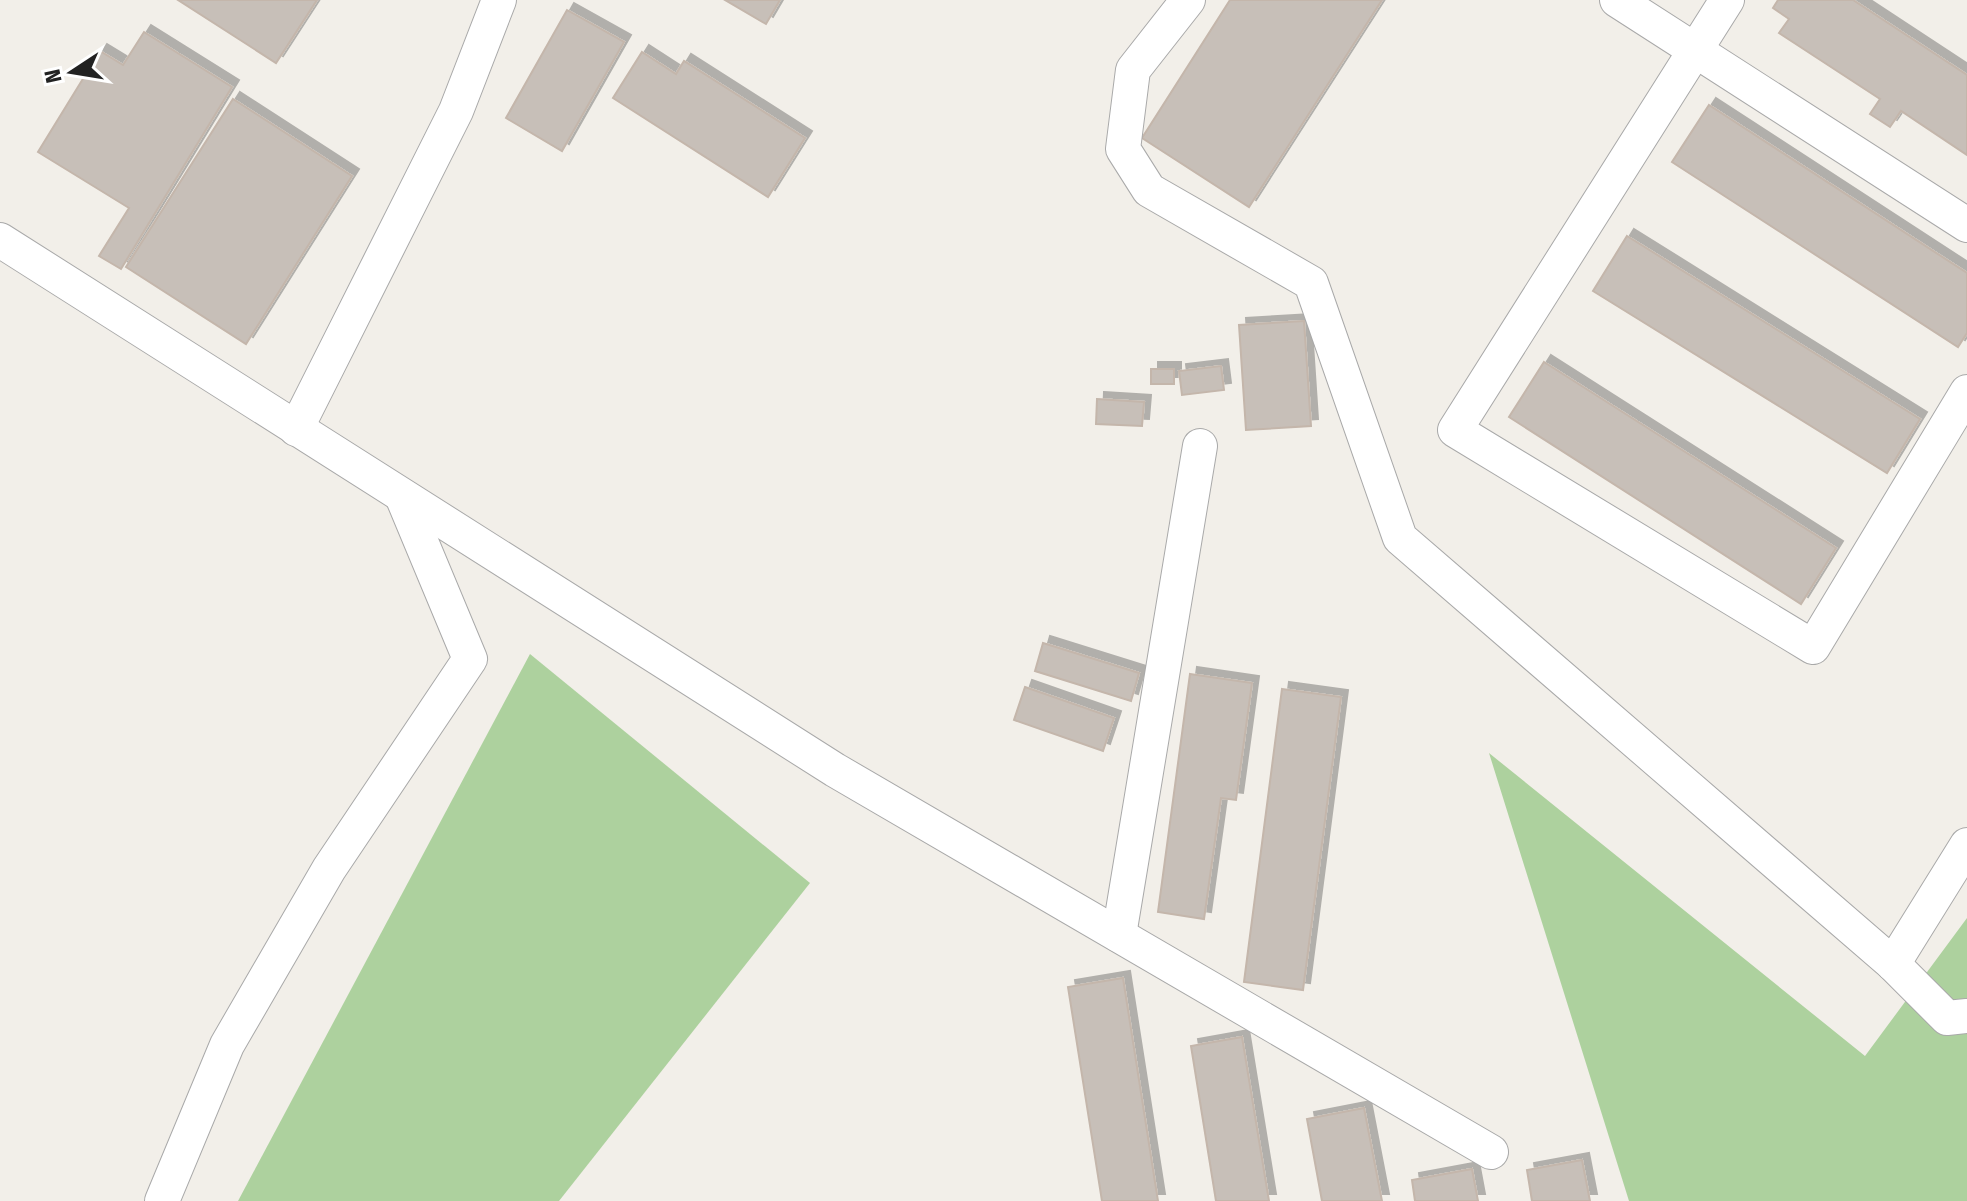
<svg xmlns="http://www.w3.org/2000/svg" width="1967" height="1201" viewBox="0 0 1967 1201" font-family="'Fira Sans Condensed',sans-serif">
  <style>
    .forest { fill: #add19e }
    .building { fill: #c7bfb8; stroke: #c4b6ab; stroke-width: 2; filter: url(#shadow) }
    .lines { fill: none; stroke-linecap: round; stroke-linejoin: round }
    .street-casing { stroke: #a9a9a9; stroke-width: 36 }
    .street { stroke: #fff; stroke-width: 34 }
  </style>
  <defs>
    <filter id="shadow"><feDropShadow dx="7" dy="-7" stdDeviation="0" flood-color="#0004"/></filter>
  </defs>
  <rect width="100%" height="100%" fill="#f2efe9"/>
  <g class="forest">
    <polygon points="530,654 810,883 559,1201 238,1201"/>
    <polygon points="1489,753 1865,1056 1967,918 1967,1201 1629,1201"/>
  </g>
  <g class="building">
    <polygon points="178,0 317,0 276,63"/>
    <polygon points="725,0 780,0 766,24"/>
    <polygon points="1230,0 1382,0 1249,207 1142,138"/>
    <polygon points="1778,0 1853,0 1967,75 1967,155 1901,111 1890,127 1870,114 1880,99 1779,33 1789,19 1773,8"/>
    <polygon points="567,10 624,42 562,151 506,118"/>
    <polygon points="144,32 232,87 121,269 99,256 129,208 38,152 100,51 123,65"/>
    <polygon points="642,52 676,74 684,61 805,138 768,197 613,98"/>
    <polygon points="233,99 352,176 246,344 126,267"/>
    <polygon points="1709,105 1967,273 1967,333 1958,347 1672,162"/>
    <polygon points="1627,236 1920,419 1887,473 1593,291"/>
    <polygon points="1304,321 1311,426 1246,430 1239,325"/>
    <polygon points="1544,362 1836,548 1801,604 1509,417"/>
    <polygon points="1221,366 1224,390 1182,395 1179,371"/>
    <rect x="1151" y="369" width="23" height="15"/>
    <polygon points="1097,399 1144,402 1142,426 1096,424"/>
    <polygon points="1043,643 1139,673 1131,701 1035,671"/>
    <polygon points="1190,674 1252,683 1236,800 1221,798 1204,919 1158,912"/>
    <polygon points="1025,687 1114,718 1103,751 1014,720"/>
    <polygon points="1282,689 1341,697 1303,990 1244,982"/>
    <polygon points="1123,978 1158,1201 1102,1201 1068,987"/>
    <polygon points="1242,1037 1269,1201 1216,1201 1191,1046"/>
    <polygon points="1364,1108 1382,1201 1322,1201 1307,1119"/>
    <polygon points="1582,1160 1590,1201 1532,1201 1527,1170"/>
    <polygon points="1472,1169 1478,1201 1415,1201 1412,1180"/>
  </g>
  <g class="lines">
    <g class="street-casing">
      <g id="street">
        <polyline points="1188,0 1133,70 1123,149 1149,190 1311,283 1400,538 1893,964 1947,1018 1967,1016"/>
        <polyline points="1617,0 1967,225"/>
        <polyline points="1727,0 1455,430 1813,647 1967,392"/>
        <polyline points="0,240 835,770 1491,1152"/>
        <polyline points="296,429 456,111 499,0"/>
        <polyline points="1119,935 1200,446"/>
        <polyline points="1893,964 1967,845"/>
        <polyline points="162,1201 227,1045 329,869 470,659 402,496"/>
      </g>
    </g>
    <use href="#street" class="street"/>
  </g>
  <g transform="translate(72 72) rotate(258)" stroke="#ffffff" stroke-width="6" paint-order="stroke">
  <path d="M0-6L14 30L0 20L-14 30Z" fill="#222222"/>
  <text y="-12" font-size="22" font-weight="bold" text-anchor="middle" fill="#222222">N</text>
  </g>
</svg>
